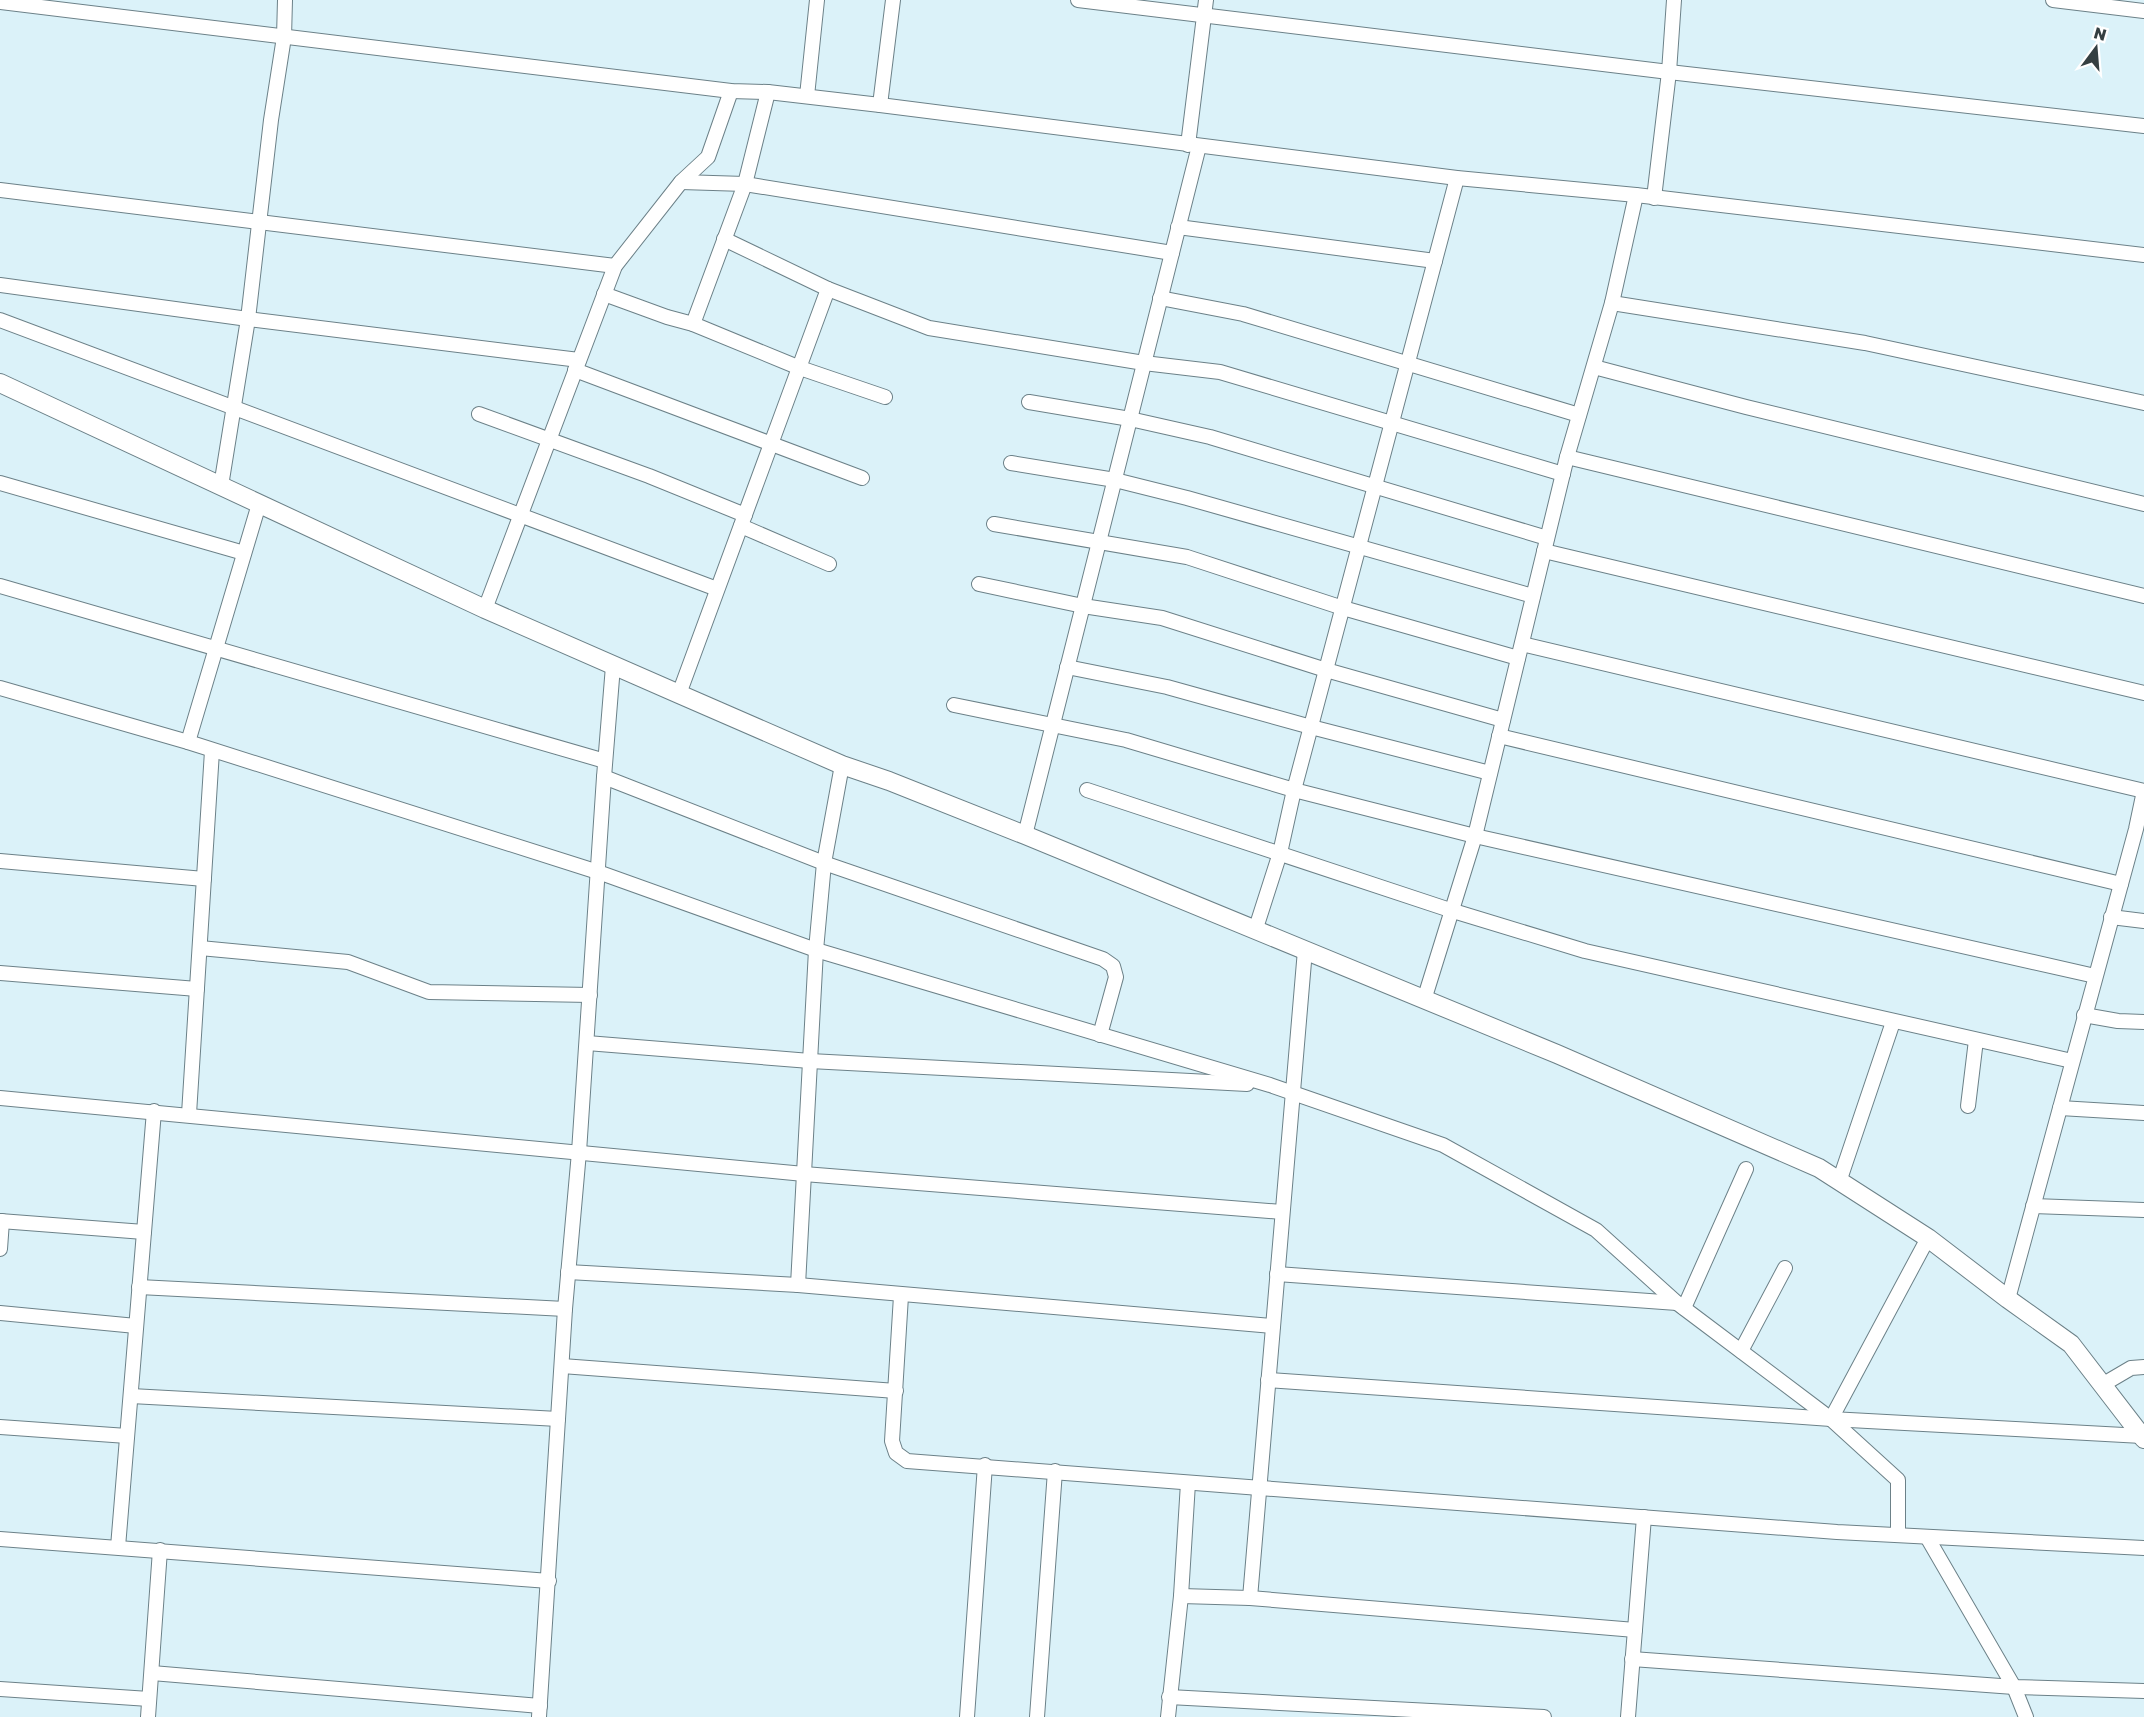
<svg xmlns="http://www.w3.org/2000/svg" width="2144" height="1717" viewBox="0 0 2144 1717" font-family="'Golos Text',sans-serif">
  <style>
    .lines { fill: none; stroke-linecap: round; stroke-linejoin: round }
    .minor-casing { stroke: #6c8188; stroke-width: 16 }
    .major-casing { stroke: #6c8188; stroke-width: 20 }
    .minor { stroke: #fff; stroke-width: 14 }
    .major { stroke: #fff; stroke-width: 18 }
  </style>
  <rect width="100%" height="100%" fill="#dbf2f9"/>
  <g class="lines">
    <g class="minor-casing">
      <g id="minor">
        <polyline points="1078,0 1669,72 2144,126"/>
        <polyline points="2053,0 2144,11"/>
        <polyline points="0,2 731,91 768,92 880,105 1457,178 1636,195 2144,255"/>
        <polyline points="807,96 817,0"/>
        <polyline points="880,105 893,0"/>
        <polyline points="1188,145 1206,0"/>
        <polyline points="681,182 745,184 1172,253"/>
        <polyline points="0,190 615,266"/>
        <polyline points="1654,198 1669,72 1674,0"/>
        <polyline points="1178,227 1435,261"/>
        <polyline points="724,239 828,289 929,328 1144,363 1220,372 1563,474"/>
        <polyline points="0,285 248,319 579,360"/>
        <polyline points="604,294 667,317 693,324 800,368 885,397"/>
        <polyline points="1160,298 1243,314 1579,415"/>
        <polyline points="1612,303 1865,343 2144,403"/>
        <polyline points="0,320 717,589"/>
        <polyline points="693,324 745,184 768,92"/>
        <polyline points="1594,367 1746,407 2144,504"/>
        <polyline points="575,370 862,478"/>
        <polyline points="1029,402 1130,419 1210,437 1547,538"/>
        <polyline points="479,414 649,476 745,515"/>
        <polyline points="1567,457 2144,596"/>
        <polyline points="1011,463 1115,480 1187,498 1533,596"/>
        <polyline points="0,483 244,553"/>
        <polyline points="221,486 248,319 271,120 284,37 285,0"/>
        <polyline points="994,524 1187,557 1343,608 1518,658"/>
        <polyline points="741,526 829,564"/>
        <polyline points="1544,551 2144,693"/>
        <polyline points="979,584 1083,606 1162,618 1326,670 1503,720"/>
        <polyline points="0,586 605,761"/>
        <polyline points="485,609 615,266 681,182 708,157 731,91"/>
        <polyline points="1522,644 2144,791"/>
        <polyline points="1067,667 1167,687 1311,727 1490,773"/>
        <polyline points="0,688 188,742 598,872 816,950 1270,1085 1443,1145 1596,1230 1677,1303 1831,1419 1898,1480 1898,1535"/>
        <polyline points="679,694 828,289"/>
        <polyline points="954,705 1126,740 1294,790 1475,836 2095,976"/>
        <polyline points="1499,736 2121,884"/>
        <polyline points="188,742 259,504"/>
        <polyline points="604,777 824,863 1103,959 1113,966 1116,977 1100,1035"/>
        <polyline points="1087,790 1450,910 1585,951 2072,1061"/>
        <polyline points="1025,835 1199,146"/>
        <polyline points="0,861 204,879"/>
        <polyline points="2111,917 2144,921"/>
        <polyline points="1255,931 1280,853 1294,790 1457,178"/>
        <polyline points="200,948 348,962 429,992 590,995"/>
        <polyline points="0,973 197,989"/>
        <polyline points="1424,1000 1475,836 1567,457 1612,303 1636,195"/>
        <polyline points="2084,1015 2118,1021 2144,1022"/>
        <polyline points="587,1043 810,1061 1247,1084"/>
        <polyline points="0,1098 804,1174 1282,1212"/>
        <polyline points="1968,1106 1976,1040"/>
        <polyline points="2060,1108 2144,1113"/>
        <polyline points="189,1114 212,751"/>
        <polyline points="1839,1182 1893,1022"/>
        <polyline points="2033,1206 2144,1210"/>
        <polyline points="0,1221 144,1232"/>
        <polyline points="0,1249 2,1221"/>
        <polyline points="568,1272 798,1285 1273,1326"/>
        <polyline points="1277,1274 1677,1303"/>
        <polyline points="798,1285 816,950 824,863 842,765"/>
        <polyline points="139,1287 565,1309"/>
        <polyline points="901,1296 892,1441 896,1453 907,1461 1837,1532 2144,1548"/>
        <polyline points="2008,1299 2136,829 2144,791"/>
        <polyline points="1684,1308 1746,1169"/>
        <polyline points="0,1313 136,1326"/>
        <polyline points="1741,1351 1785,1268"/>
        <polyline points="562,1366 896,1391"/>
        <polyline points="1268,1380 1831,1419 2142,1436"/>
        <polyline points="2102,1385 2131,1368 2144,1367"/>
        <polyline points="131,1396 558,1419"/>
        <polyline points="1831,1419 1928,1238"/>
        <polyline points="0,1427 127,1436"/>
        <polyline points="1927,1537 2014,1687 2026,1717"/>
        <polyline points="0,1539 549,1581"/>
        <polyline points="118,1547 154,1111"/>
        <polyline points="1181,1596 1250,1598 1635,1630"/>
        <polyline points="1250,1598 1305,950"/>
        <polyline points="1632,1659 2014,1687 2144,1691"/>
        <polyline points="152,1673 540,1706"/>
        <polyline points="0,1689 149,1699"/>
        <polyline points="1169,1697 1544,1717"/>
        <polyline points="148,1717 160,1550"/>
        <polyline points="539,1717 565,1309 579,1152 604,777 613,666"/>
        <polyline points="967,1717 985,1465"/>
        <polyline points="1037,1717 1055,1471"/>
        <polyline points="1168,1717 1181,1596 1188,1483"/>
        <polyline points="1628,1717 1644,1517"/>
      </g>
    </g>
    <g class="major-casing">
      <polyline id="major" points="0,383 485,609 679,694 842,765 889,781 1025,835 1557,1054 1819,1168 1928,1238 2008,1299 2071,1344 2144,1439"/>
    </g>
    <use href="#minor" class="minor"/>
    <use href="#major" class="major"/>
  </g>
  <g transform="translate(2096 48) rotate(16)" stroke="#ffffff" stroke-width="4.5" paint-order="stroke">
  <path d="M0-4.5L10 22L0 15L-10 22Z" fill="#353f41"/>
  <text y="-9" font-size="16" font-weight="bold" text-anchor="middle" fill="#353f41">N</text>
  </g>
</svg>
